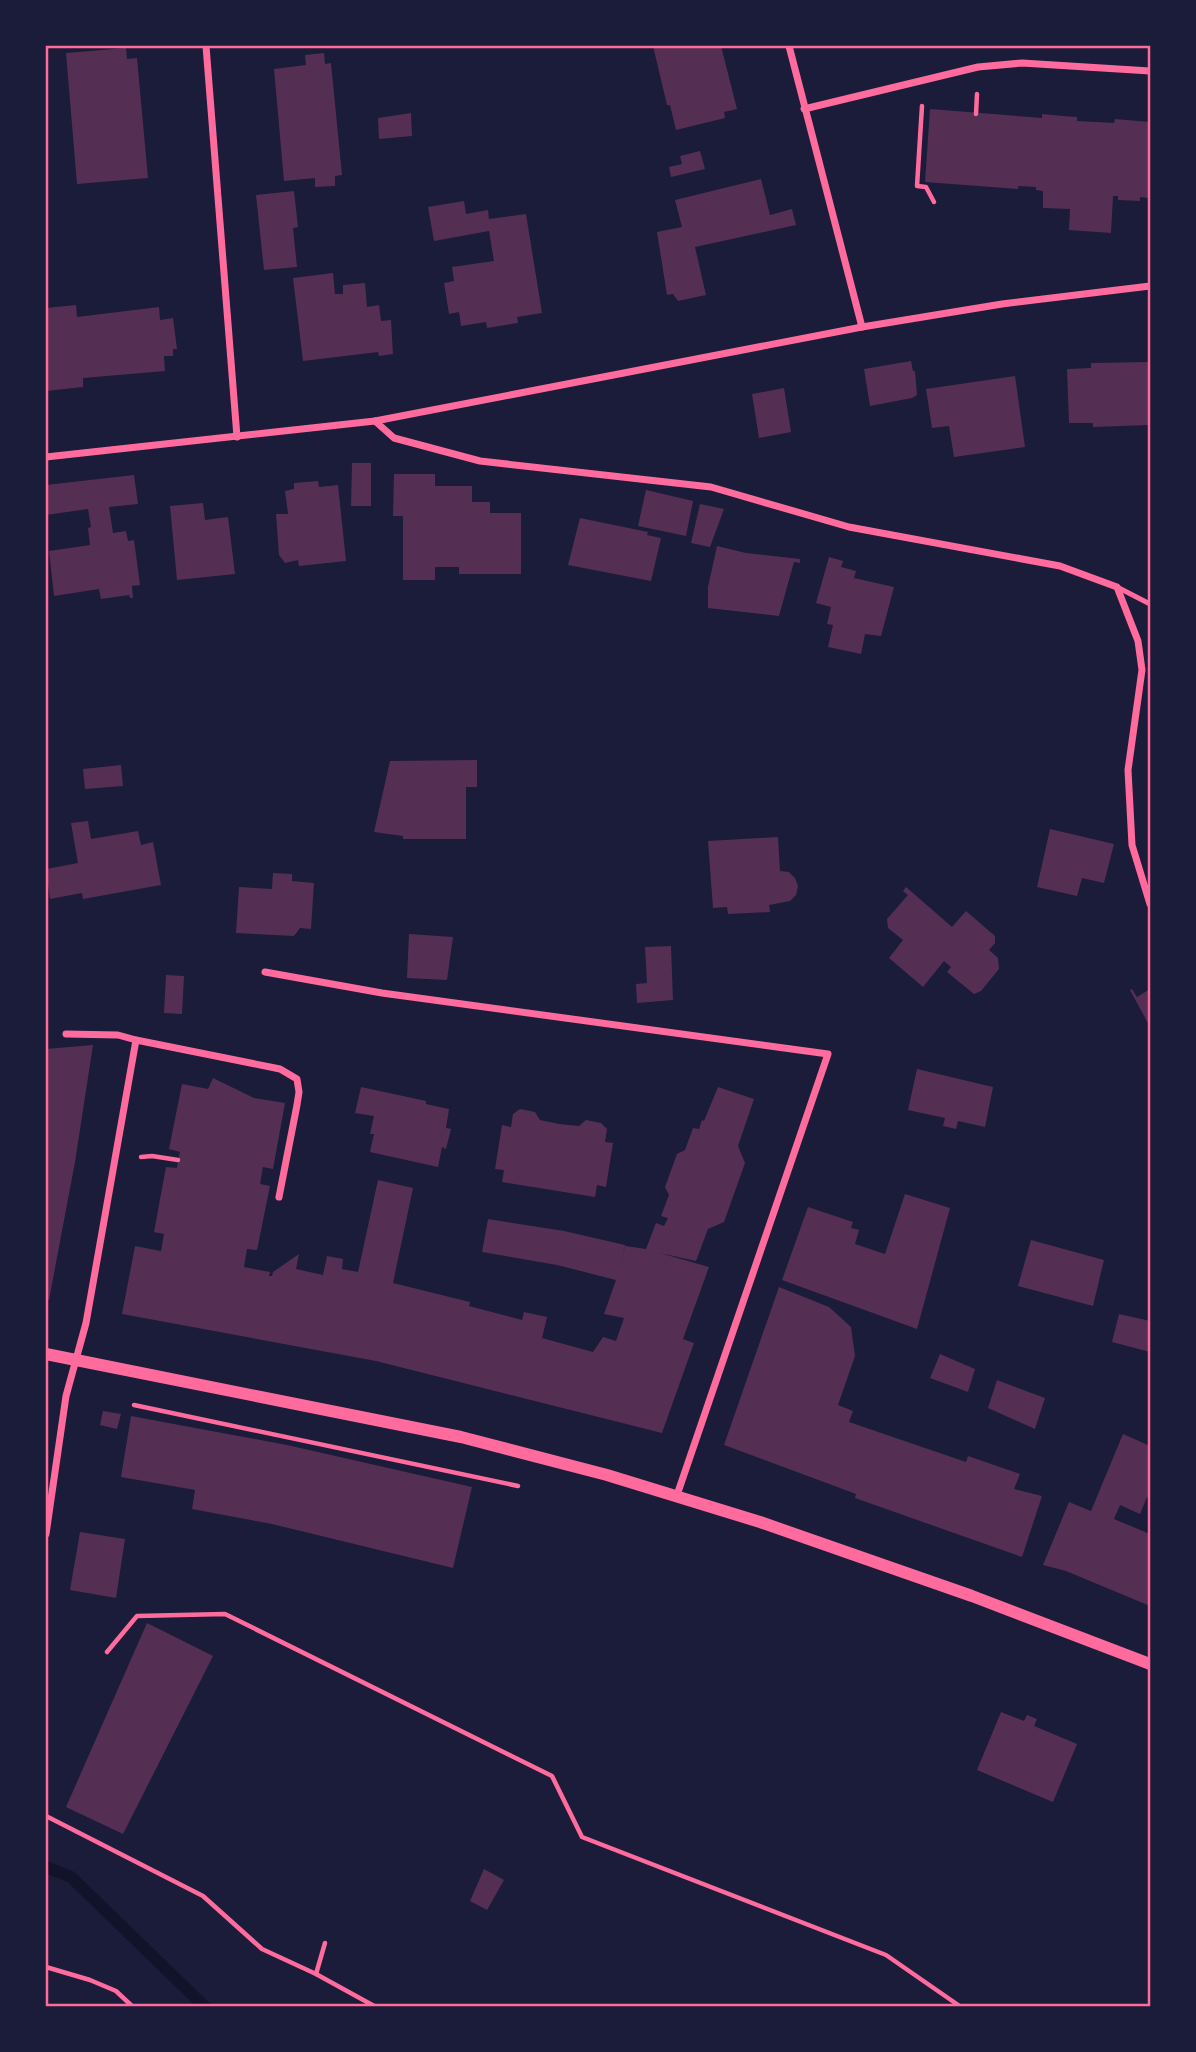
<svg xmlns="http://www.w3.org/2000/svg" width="1196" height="2052" viewBox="0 0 1196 2052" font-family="Figtree,sans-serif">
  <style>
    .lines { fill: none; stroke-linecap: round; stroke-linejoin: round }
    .stream { stroke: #12122b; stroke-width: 12 }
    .building { fill: #542f53 }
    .path { stroke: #ff6b9d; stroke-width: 4.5 }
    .service { stroke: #ff6b9d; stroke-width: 5 }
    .minor { stroke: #ff6b9d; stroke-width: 7 }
    .tertiary { stroke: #ff6b9d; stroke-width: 12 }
    .neatline { fill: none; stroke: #ff6b9d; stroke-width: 2.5 }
  </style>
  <rect width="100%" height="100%" fill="#1b1b3a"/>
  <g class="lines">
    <polyline class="stream" points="46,1867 71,1877 205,2007"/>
  </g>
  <g class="building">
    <polygon points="653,46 721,46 737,109 724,112 725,118 676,130 670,105 667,105"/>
    <polygon points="126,48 127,59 137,58 148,178 77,184 66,53"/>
    <polygon points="324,53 325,64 331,63 342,175 335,176 335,186 315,187 315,178 284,181 274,69 306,65 305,55"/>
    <polygon points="930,109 1042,118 1042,114 1063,116 1077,117 1077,121 1096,122 1114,123 1115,119 1150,122 1150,194 1148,198 1140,197 1140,201 1118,200 1118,196 1113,196 1111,233 1069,230 1070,209 1043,208 1043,191 1036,190 1036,187 1018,186 1018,189 925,182"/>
    <polygon points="411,113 412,136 379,139 378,118"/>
    <polygon points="700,151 705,169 671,177 669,167 682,164 680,156"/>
    <polygon points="761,179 770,215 792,209 796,225 695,247 706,295 678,301 673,294 667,295 657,232 682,227 675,200"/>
    <polygon points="294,191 298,227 293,228 297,267 264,270 256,195"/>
    <polygon points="464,201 466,214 488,210 489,219 526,214 542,313 517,317 518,323 487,328 486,322 461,326 459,312 449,314 444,283 454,281 452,267 494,261 489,231 434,241 428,207"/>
    <polygon points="333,273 335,294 343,294 343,285 365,283 367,307 379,305 381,321 391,320 393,354 379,356 378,352 303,361 293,278"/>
    <polygon points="76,305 77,317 159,307 160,320 173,318 177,349 173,349 173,356 164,356 165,371 83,378 83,387 46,391 46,308"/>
    <polygon points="1150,358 1150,425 1093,427 1093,423 1069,423 1067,369 1091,368 1091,363 1148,362"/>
    <polygon points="911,361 913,371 915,371 917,395 912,398 870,406 864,369"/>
    <polygon points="1015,376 1025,447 954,457 949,426 932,428 926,389"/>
    <polygon points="784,388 791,432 759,438 752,394"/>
    <polygon points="352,463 371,463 371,506 351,506"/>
    <polygon points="394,474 435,474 435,486 472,486 472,502 490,502 490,513 521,513 521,574 459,574 459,567 435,567 435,580 403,580 403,516 393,516"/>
    <polygon points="134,475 138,504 109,507 113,533 126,531 128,541 134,540 140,585 132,586 133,598 130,598 129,595 101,599 99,589 54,596 49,551 90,545 88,528 91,527 88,509 46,515 46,485"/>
    <polygon points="318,481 319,487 338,485 346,561 299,566 298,560 285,563 279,555 276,514 288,514 285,491 294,489 294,483"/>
    <polygon points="646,490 693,501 686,536 638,526"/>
    <polygon points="203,503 205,520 228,517 235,574 177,580 170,506"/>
    <polygon points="700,504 724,509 710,547 691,543"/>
    <polygon points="580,518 648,532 647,535 661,538 651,581 568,565"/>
    <polygon points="717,546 746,553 800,559 800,563 794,562 779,616 708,608 708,587"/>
    <polygon points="829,557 843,561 841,567 856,571 854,578 894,587 881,636 865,634 861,654 828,647 833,625 827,624 831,607 816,603"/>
    <polygon points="477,760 477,787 466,787 466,839 403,839 403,836 374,832 390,761"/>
    <polygon points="121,765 123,786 85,789 83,769"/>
    <polygon points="88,821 91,839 138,831 141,845 153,842 161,885 83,899 82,893 50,899 46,869 78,863 71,823"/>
    <polygon points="1050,829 1114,844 1104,883 1082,878 1077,896 1037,887"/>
    <polygon points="778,837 780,871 789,872 795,878 798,886 796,895 790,901 769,905 770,912 728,914 727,907 713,908 708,841"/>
    <polygon points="273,873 292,874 292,881 314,883 311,929 300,928 294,936 236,933 239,887 272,889"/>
    <polygon points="906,887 952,927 966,911 995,936 995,943 989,950 998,958 999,969 981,991 974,994 947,972 951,967 944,961 923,987 889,958 903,940 888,928 887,919 908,895 903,891"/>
    <polygon points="409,934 453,937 447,980 407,978"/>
    <polygon points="671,946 673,1000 637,1003 636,984 647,983 645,947"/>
    <polygon points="166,975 184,976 182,1014 164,1013"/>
    <polygon points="1132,989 1137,997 1150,989 1150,1027 1130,990"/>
    <polygon points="93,1045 75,1162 49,1300 46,1300 46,1049"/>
    <polygon points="917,1069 993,1087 985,1127 958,1121 956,1129 943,1126 945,1118 908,1110"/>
    <polygon points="213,1078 254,1098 285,1103 273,1169 263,1167 260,1184 270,1186 257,1250 247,1249 244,1267 270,1272 269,1276 272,1276 273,1272 299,1254 296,1269 323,1275 327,1256 343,1259 342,1269 358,1272 378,1180 413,1188 393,1283 470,1302 469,1306 522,1320 524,1312 547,1317 542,1338 593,1352 603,1337 616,1341 624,1318 604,1314 616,1280 557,1265 482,1252 488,1219 564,1231 625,1245 620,1268 625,1246 646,1249 656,1223 664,1226 668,1218 661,1216 669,1195 665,1187 677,1154 685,1150 693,1128 699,1129 702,1120 704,1121 718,1087 754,1099 738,1146 745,1163 724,1222 708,1229 696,1261 660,1253 709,1267 683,1339 694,1343 662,1433 376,1361 122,1314 135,1246 161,1251 164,1234 154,1232 166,1167 177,1168 178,1160 180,1152 169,1149 182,1084 208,1089"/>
    <polygon points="361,1087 426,1101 426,1104 449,1109 446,1128 451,1129 446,1149 442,1147 438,1167 370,1152 374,1134 370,1134 374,1116 355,1113"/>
    <polygon points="520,1109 535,1112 540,1120 559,1124 579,1126 586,1120 601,1123 607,1129 605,1142 613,1143 606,1187 597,1185 595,1197 502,1182 504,1170 495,1169 502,1125 511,1127 513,1114"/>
    <polygon points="905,1194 950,1208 917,1329 782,1280 808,1207 853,1222 851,1228 859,1230 855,1244 885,1254"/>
    <polygon points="1031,1240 1104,1260 1093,1306 1018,1286"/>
    <polygon points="779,1287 829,1307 851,1327 855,1356 838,1405 853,1411 849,1422 966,1462 968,1456 1020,1474 1014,1489 1042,1496 1022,1557 855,1498 856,1494 724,1445"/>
    <polygon points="1119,1314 1150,1321 1150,1352 1112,1342"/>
    <polygon points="940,1354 975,1369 968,1392 930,1378"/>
    <polygon points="997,1380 1045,1398 1035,1429 988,1408"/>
    <polygon points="103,1411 121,1414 117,1429 100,1425"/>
    <polygon points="131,1416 287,1445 472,1487 453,1568 272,1524 192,1509 195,1490 121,1477"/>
    <polygon points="1123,1434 1150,1446 1150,1499 1147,1497 1140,1514 1120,1505 1114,1519 1150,1534 1150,1606 1066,1571 1043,1565 1069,1502 1091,1511"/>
    <polygon points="80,1532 125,1539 116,1598 70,1590"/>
    <polygon points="147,1623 213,1656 123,1834 66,1807"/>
    <polygon points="1001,1712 1024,1721 1027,1715 1037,1719 1034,1726 1077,1744 1053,1802 977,1770"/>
    <polygon points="484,1869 504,1880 487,1910 470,1901"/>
  </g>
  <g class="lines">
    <g class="path">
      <polyline points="922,106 917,186 926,187 934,202"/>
      <polyline points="976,114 977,94"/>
      <polyline points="141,1157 152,1156 178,1160"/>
      <polyline points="134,1405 518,1486"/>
      <polyline points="107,1652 137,1616 225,1614 552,1776 582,1837 886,1955 961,2007"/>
      <polyline points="46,1816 203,1896 262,1949 316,1974 376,2007"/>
      <polyline points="46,1967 90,1980 116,1991 133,2007"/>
      <polyline points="316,1974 325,1943"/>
    </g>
    <polyline class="service" points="1117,587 1150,604"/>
    <g class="minor">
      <polyline points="206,46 237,437"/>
      <polyline points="789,46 862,327"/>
      <polyline points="804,109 978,67 1022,63 1150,71"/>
      <polyline points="375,421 394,438 480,461 711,487 849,527 1060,566 1117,587 1138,641 1142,670 1128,770 1132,845 1150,904"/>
      <polyline points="46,457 375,421 862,327 1002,304 1150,286"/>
      <polyline points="265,972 382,993 828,1054 677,1495"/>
      <polyline points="136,1040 280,1069 297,1079 299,1092 297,1105 279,1197"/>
      <polyline points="46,1534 66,1396 86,1323 136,1040 118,1035 66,1034"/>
    </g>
    <polyline class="tertiary" points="46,1354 461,1437 607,1475 760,1522 972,1596 1150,1664"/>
  </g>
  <rect width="1196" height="2052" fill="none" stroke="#1b1b3a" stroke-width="94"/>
  <rect x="47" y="47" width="1102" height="1958" class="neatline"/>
</svg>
